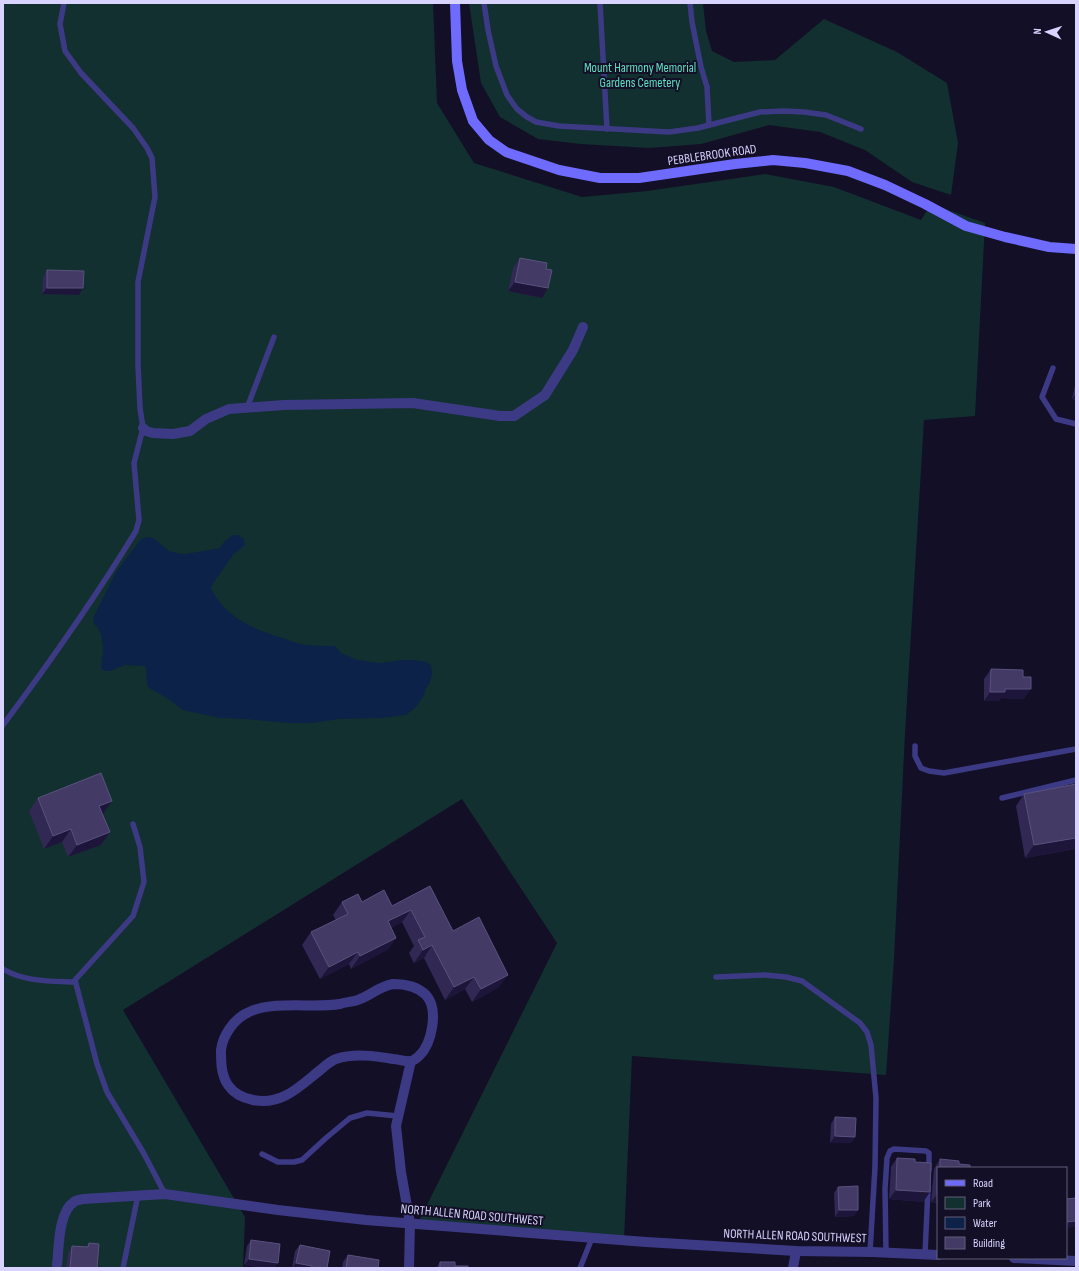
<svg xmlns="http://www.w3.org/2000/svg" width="1079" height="1271" viewBox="0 0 1079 1271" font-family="'Sofia Sans Condensed',sans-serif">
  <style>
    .green { fill: #12302f }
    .water { fill: #0c2248 }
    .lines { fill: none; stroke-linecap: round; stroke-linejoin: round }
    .lane { stroke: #3d3a85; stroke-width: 5.5 }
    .street { stroke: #3d3a85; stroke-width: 10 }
    .secondary { stroke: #6f6bff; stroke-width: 10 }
    .wall { fill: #312854 }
    .shaded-wall { fill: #1d163a }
    .building { fill: #433a66; stroke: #5a527e }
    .labels { text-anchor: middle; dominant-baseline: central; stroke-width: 4; stroke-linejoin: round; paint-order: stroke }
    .park-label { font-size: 13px; fill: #5fe0c0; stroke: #130f26 }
    .street-label { font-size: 13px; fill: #d9d4ff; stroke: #130f26 }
  </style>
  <rect width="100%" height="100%" fill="#130f26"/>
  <g class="green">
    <polygon points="3,3 433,3 437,103 474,163 582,197 647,191 765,174 834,187 921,220 931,204 985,223 975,416 924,420 905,733 894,959 886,1075 632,1056 624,1240 415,1229 557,943 462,799 123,1010 245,1217 243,1268 3,1268"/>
    <polygon points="469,3 703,3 706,31 712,51 734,62 775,60 824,19 897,52 947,83 958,143 951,195 912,182 865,150 820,132 769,125 701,144 649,148 581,144 538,139 500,117 481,83"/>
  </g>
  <path class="water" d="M 233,535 L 238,535 L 244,539 L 245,545 L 233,555 L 213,583 L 211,589 C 227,618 252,629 283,638 C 291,641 298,644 307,645 C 316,646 325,646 335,646 L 341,653 L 358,660 L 379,663 L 404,660 L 413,660 L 427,662 L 431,665 L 432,675 L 429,684 L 426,688 L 424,695 L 416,707 L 406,715 L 381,718 L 338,719 L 313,723 L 288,723 L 246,719 L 220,718 L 183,710 L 167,698 L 149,688 L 147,685 L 146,668 L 144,666 L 125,665 L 110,671 L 105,671 L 102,669 L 101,666 L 103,649 L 101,634 L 98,628 L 94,624 L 93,618 L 116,572 L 141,539 L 148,537 L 153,538 L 169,551 L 177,553 L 186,554 L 220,548 L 225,541 Z"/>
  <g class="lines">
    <g class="lane">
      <polyline points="484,3 488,30 496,66 507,95 517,109 527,117 536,122 559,126 669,132 698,128 760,112 784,111 804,112 826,115 861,129"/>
      <polyline points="600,3 607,129"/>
      <polyline points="690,3 692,22 701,67 707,87 709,125"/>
      <polyline points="1053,368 1042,397 1056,419 1076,424"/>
      <polyline points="247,408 274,337"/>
      <path d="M 3,725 C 50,662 95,598 136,531 L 139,520 L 134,463 L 143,428 L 140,408 L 138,365 L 138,282 L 155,197 L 152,158 L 147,148 L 133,128 L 81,73 L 65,51 L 60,24 L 64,3"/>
      <polyline points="915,746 915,756 921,768 929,771 944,773 1076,749"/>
      <polyline points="1002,798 1076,780"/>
      <polyline points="133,824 140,847 144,882 133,916 75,980 97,1064 107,1092 143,1152 165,1194"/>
      <path d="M 3,969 C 24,982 51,981 75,982"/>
      <polyline points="716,977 765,975 786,977 802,981 860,1023 867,1032 871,1045 876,1098 875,1167 870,1252"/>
      <polyline points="262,1154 278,1162 294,1162 302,1160 326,1138 350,1118 367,1113 398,1116"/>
      <polyline points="886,1253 885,1189 887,1158 890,1151 894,1149 926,1151 929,1153 929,1170"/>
      <polyline points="925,1254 928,1188"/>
      <polyline points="123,1268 138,1195"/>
      <polyline points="580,1268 592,1238"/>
    </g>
    <g class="street">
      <polyline points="143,428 146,431 153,433 173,434 190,431 206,419 229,409 284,405 413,403 500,416 514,416 545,395 573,350 583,327"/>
      <path d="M 393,984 C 405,984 417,986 426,995 C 439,1009 432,1044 419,1056 C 417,1058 413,1061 411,1061 C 406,1062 398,1059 393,1059 C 375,1056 354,1053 336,1059 C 330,1061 324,1067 319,1071 C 299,1087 281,1106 253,1100 C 243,1098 234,1094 228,1085 C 221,1075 221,1062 221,1050 C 222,1042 225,1035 230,1028 C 253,994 304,1010 340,1004 C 346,1002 354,1002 360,999 C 373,994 378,987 393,984 Z"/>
      <polyline points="1014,1258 1076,1261"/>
      <path d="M 57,1265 C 59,1249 58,1212 74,1202 C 76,1200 80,1200 83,1199 L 165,1194 L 278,1210 L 366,1220 L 646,1242 L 796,1251 L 872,1252 L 938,1255"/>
      <polyline points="409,1268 410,1223 401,1172 396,1126 411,1061"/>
      <polyline points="793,1268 796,1251"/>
    </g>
    <polyline class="secondary" points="455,3 457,61 462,90 473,121 489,140 506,152 559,170 600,178 639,178 735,164 773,160 805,163 848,171 885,185 925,204 966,226 1005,237 1049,247 1076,249"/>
  </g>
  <g class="wall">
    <polygon points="520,258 546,269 542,298 508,291 513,268"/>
    <polygon points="47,270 79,295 42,294 43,277"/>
    <polygon points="1076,380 1076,400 1072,399"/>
    <polygon points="991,669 1023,677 1024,699 1001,698 999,701 984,701 984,679"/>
    <polygon points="1076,784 1076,849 1025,858 1016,806 1024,794"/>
    <polygon points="38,798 103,814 110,832 101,845 68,857 62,842 44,849 29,811"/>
    <polygon points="430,886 453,931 499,987 472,1002 465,989 445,1000 424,958 414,963 409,953 414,946 402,922 391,928 396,938 387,950 351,969 349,964 320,979 302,945 311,932 336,920 333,915 342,902 362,902 392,906"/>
    <polygon points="835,1117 855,1137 851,1143 830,1143 831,1124"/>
    <polygon points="897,1158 915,1162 930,1192 923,1202 889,1199 891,1167"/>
    <polygon points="940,1159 970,1168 938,1168 938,1203 931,1202 934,1169"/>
    <polygon points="838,1187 858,1210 854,1216 835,1217 834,1193"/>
    <polygon points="251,1240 278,1263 274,1268 265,1268 244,1265 247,1246"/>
    <polygon points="89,1243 97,1268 66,1268 68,1253 72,1246 86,1247"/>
    <polygon points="300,1245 327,1268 292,1268 295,1251"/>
    <polygon points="348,1255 378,1268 342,1268 343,1262"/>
    <polygon points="440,1262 455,1266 468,1268 436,1268"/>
  </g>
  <g class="shaded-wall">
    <polygon points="515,282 548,288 542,298 508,291"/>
    <polygon points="47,288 83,288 79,295 42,294"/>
    <polygon points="1076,393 1076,400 1072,399"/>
    <polygon points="1005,689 1031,689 1024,699 1001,698 999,701 984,701 990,692"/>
    <polygon points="112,801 103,814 91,819 99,806"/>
    <polygon points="71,829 62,842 44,849 53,836"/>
    <polygon points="110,832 101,845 68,857 77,845"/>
    <polygon points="1076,838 1076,849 1025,858 1034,845"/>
    <polygon points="411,910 402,922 379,934 388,921"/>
    <polygon points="396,938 387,950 351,969 360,956"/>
    <polygon points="432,945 424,958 414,963 423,950"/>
    <polygon points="358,952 349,964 320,979 329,967"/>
    <polygon points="508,975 499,987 472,1002 481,989"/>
    <polygon points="474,977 465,989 445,1000 454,987"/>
    <polygon points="835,1136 855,1137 851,1143 830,1143"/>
    <polygon points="896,1190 930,1192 923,1202 889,1199"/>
    <polygon points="938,1193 938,1203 931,1202"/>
    <polygon points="839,1210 858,1210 854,1216 835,1217"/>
    <polygon points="1076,1221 1076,1227 1066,1228 1066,1222"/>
    <polygon points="249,1259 278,1263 274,1268 265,1268 244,1265"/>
    <polygon points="296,1263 312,1266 311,1268 292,1268"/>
  </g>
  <g class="building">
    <polygon points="520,258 547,263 546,269 552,270 548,288 515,282"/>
    <polygon points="47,270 84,271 83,288 47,288"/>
    <polygon points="991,669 1023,670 1023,677 1031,677 1031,689 1005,689 1005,692 990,692"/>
    <polygon points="101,773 112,801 99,806 110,832 77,845 71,829 53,836 38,798"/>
    <polygon points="1076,784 1076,838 1034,845 1024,794"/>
    <polygon points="430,886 453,931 479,917 508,975 481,989 474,977 454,987 432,945 423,950 418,940 425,937 411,910 388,921 396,938 360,956 358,952 329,967 311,932 348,914 342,902 358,894 362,902 384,890 392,906"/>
    <polygon points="835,1117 856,1118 855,1137 835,1136"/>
    <polygon points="897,1158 915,1159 915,1162 931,1163 930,1192 896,1190"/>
    <polygon points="940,1159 959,1161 959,1164 970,1165 970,1168 940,1168"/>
    <polygon points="858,1186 858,1210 839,1210 838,1187"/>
    <polygon points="1076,1198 1076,1221 1066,1222 1066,1199"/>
    <polygon points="251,1240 280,1244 278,1263 249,1259"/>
    <polygon points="89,1243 99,1244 97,1268 70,1268 72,1246 88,1247"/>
    <polygon points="300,1245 330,1251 327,1268 312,1268 312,1266 296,1263"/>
    <polygon points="348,1255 379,1260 378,1268 346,1268"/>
    <polygon points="440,1262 455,1262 455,1266 468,1266 468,1268 440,1268"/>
  </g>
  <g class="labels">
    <g class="park-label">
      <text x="640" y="68">Mount Harmony Memorial<tspan x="640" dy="15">Gardens Cemetery</tspan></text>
    </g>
    <g class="street-label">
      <text transform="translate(712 155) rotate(-8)">PEBBLEBROOK ROAD</text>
      <text transform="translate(472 1215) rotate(5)">NORTH ALLEN ROAD SOUTHWEST</text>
      <text transform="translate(795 1236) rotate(2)">NORTH ALLEN ROAD SOUTHWEST</text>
    </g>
  </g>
  <rect width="1079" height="1271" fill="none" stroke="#d9d4ff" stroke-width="8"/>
  <rect x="937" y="1167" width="130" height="92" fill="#130f26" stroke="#625e7d"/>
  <rect x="945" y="1180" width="20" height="6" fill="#6f6bff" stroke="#625e7d"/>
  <text x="973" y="1187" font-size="12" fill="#d9d4ff">Road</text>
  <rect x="945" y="1197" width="20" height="12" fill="#12302f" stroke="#625e7d"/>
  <text x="973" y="1207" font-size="12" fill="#d9d4ff">Park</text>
  <rect x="945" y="1217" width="20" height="12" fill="#0c2248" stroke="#625e7d"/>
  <text x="973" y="1227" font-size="12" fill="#d9d4ff">Water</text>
  <rect x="945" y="1237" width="20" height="12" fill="#433a66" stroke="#625e7d"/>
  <text x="973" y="1247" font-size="12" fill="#d9d4ff">Building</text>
  <g transform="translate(1047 32) rotate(273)" stroke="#130f26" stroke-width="3" paint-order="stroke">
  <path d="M0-3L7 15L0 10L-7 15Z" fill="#d9d4ff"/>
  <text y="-6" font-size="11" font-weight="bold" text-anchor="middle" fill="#d9d4ff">N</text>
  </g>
</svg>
